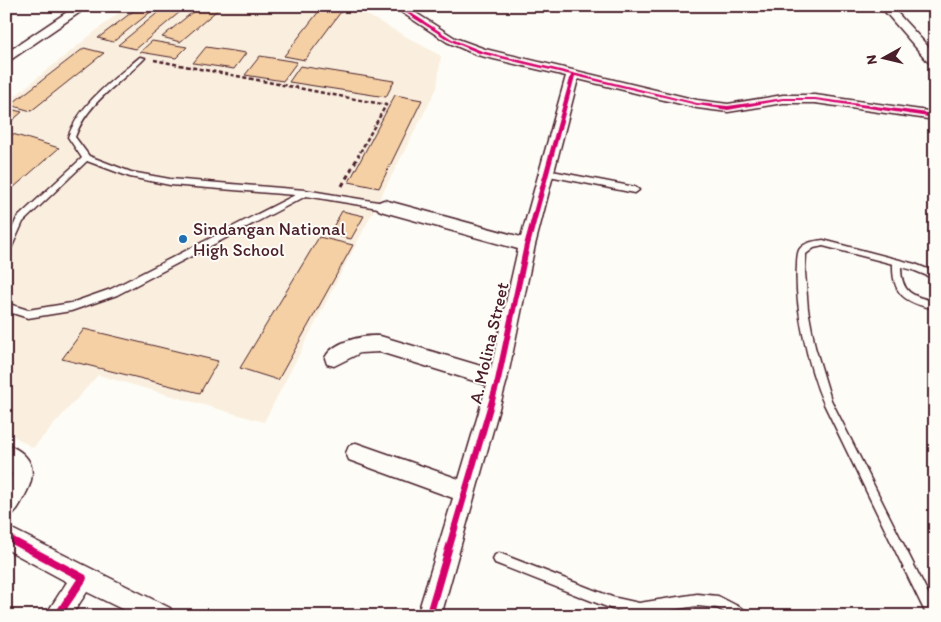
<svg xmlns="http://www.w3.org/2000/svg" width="941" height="622" viewBox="0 0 941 622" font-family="Itim,sans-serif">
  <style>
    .built { fill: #faefde }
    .building { fill: #f4d0a4; stroke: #4a1f2b }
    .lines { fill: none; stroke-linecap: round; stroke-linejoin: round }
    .service-casing { stroke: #4a1f2b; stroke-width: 3 }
    .minor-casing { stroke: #4a1f2b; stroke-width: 3 }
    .path-far1 { stroke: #4a1f2b; stroke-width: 2.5; stroke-dasharray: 4 2.5; stroke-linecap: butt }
    .path { stroke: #4a1f2b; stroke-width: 3; stroke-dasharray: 4.5 4; stroke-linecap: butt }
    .service { fill: #fdfcf7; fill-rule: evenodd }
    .minor { fill: #fdfcf7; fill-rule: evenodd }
    .cycleway-casing { stroke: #fdfcf7; stroke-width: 3 }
    .cycleway { fill: #d6006c; fill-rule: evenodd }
    .poi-dot { fill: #1f6fb2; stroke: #fdfcf7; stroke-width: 2 }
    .labels { text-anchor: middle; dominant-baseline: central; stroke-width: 4; stroke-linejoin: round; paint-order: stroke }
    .poi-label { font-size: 18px; fill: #4a1f2b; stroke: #fdfcf7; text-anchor: start }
    .street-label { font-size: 18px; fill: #4a1f2b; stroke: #fdfcf7 }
  </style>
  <rect width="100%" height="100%" fill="#fdfcf7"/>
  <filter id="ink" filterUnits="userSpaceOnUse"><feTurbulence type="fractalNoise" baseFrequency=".02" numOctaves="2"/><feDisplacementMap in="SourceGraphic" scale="10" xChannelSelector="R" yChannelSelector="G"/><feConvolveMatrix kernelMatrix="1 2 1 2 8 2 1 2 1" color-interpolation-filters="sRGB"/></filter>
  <g filter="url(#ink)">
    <polygon class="built" points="127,6 351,6 441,56 437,88 264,422 98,375 33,448 6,431 6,103"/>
    <g class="building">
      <polygon points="140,6 158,6 113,42 98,38"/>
      <polygon points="166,6 187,6 136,49 118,45"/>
      <polygon points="200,6 222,6 180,42 162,37"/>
      <polygon points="323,6 343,9 305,60 284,56"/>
      <polygon points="152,41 187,47 176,58 140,52"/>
      <polygon points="206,47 246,53 234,69 193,63"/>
      <polygon points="84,48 104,53 31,111 10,105"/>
      <polygon points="260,56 297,62 283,81 245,75"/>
      <polygon points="300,66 394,81 386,97 289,82"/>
      <polygon points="395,95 422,100 379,188 349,182"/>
      <polygon points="6,108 22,112 6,126"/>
      <polygon points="6,132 59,148 13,188 6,186"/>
      <polygon points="342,211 364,216 351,239 329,234"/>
      <polygon points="319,237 353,245 278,380 240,368"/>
      <polygon points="84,329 218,361 200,393 62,359"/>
    </g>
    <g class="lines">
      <g class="service-casing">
        <g id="service">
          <path d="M 140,57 L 145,58 C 120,84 88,101 75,137 L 89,156 L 131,172 L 170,179 L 305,190 L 384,203 L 387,204 L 388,206 L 387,208 L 384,209 L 306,196 L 117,295 L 71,311 L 28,318 L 6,311 L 6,303 L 28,310 L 71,303 L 111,289 L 295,195 L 170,185 L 130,177 L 87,161 L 23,222 L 10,251 L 6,254 L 6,242 L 17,218 L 82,158 L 68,137 C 81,102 112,81 140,57 Z"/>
          <polygon points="547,170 635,187 639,190 635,193 544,175 543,173"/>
          <path d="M 823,240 L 915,264 L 935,272 L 935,279 L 913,270 L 901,267 C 901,292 912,297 935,301 L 935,309 C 907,303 892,296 893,264 L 823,246 L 814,248 L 806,254 L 805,272 L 808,309 L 815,347 L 831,400 L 935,607 L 935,616 L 927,616 L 824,404 C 808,368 794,305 797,265 C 797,261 797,255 799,250 C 804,242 815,241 823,240 Z"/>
          <polygon points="499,553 612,597 639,603 697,594 718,596 749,612 751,616 732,616 717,608 697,606 639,615 612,609 495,563 493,559 495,555"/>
        </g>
      </g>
      <g class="minor-casing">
        <g id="minor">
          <polygon points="76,6 89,6 6,63 6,53"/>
          <path d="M 392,6 L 405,6 L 455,38 L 485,49 L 697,100 L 728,104 L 783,95 L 815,95 L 935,112 L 935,120 L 815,103 L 783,103 L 728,112 L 697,108 L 578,79 L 535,245 L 507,380 L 441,616 L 417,616 L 453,498 L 349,460 L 346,453 L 349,446 L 356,443 L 459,479 L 487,385 L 380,352 L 360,353 L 334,366 L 327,364 L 325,358 C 333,341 363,335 380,336 L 491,369 L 518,249 L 384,212 L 379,210 L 376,206 L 379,202 L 384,200 L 521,237 L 566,76 L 477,55 L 447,42 Z"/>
          <polygon points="880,6 891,6 935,54 935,66 931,65"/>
          <path d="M 6,444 C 34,455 38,473 24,497 C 19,506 16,514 6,518 L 6,486 L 12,474 L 6,468 Z"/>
          <polygon points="6,526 170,608 174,616 136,616 87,592 71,616 45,616 67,582 6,549"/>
        </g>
      </g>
      <polyline class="path-far1" points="154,60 386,105 358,156"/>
      <polyline class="path" points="342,186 359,155"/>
      <use href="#service" class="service"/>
      <use href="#minor" class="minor"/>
      <g class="cycleway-casing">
        <g id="cycleway">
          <polygon points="395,6 400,6 452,39 482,51 697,103 728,106 783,98 815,98 935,114 935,118 815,100 783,100 728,110 697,105 575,76 530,245 501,380 433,616 425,616 495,380 524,245 571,75 479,53 450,41"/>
          <polygon points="6,533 86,575 87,578 86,581 62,616 53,616 77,579 6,541"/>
        </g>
      </g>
      <use href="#cycleway" class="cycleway"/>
    </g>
  </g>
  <circle class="poi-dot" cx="183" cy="239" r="5"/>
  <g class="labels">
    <g class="poi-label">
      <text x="193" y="229">Sindangan National<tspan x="193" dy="21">High School</tspan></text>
    </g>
    <g class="street-label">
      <text transform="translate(489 343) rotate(-77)">A. Molina Street</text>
    </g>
  </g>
  <rect width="941" height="622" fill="none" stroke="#fdfcf7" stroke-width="25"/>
  <rect x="12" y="12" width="916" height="597" fill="none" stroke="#4a1f2b" stroke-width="2" filter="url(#ink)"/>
  <g transform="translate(884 58) rotate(262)" stroke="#fdfcf7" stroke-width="4" paint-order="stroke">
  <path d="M0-4L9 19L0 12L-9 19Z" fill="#4a1f2b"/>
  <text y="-8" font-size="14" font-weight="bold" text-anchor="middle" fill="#4a1f2b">N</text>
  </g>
</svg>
